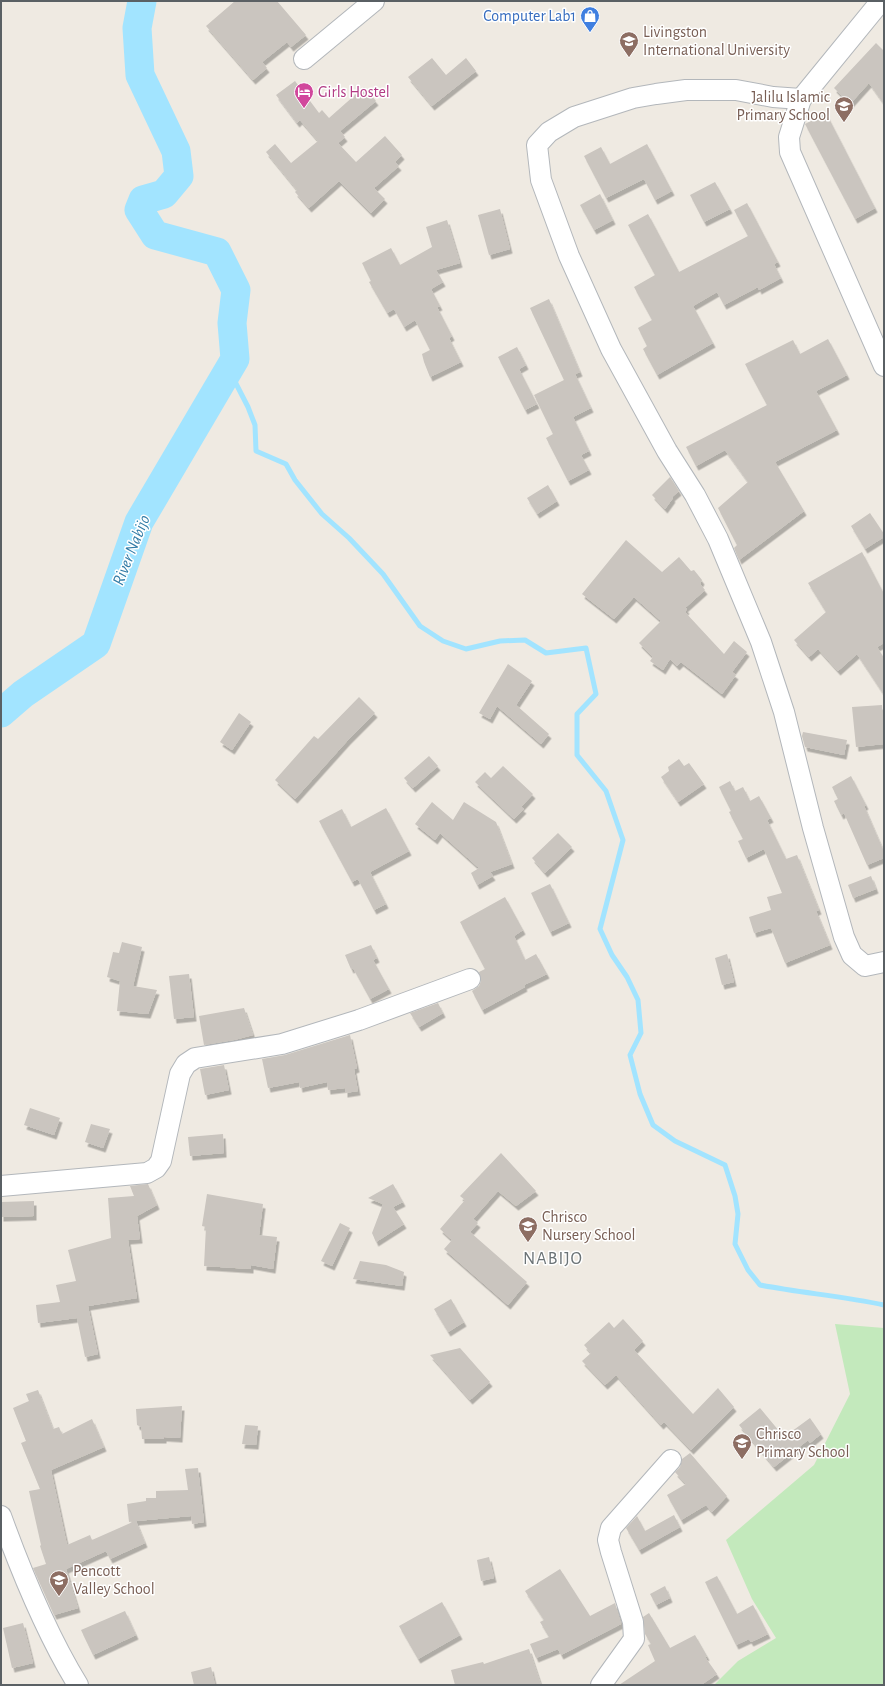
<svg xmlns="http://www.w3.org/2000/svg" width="885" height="1686" viewBox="0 0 885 1686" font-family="'Alegreya Sans',sans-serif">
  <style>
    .green { fill: #c3e9bc }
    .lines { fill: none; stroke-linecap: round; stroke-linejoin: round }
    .stream { stroke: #a2e4ff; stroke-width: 5 }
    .river { stroke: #a2e4ff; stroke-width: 29 }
    .building { fill: #cac5bf; filter: url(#shadow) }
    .minor-casing { stroke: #b3b7bb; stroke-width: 22 }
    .minor { stroke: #fff; stroke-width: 20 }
    .labels { text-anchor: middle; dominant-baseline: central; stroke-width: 3; stroke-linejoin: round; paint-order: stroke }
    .shop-label { font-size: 16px; fill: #366cbe; stroke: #fff; text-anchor: end }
    .education-label { font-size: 16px; fill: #785e54; stroke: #fff; text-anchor: start }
    .hotel-label { font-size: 16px; fill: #b23c85; stroke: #fff; text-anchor: start }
    .water-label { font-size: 17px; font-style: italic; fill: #327ca7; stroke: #fff }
    .quarter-label { font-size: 18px; letter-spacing: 1px; fill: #6b7376; stroke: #fff }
  </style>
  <defs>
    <filter id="shadow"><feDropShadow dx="2.5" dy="4.5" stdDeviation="0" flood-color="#0004"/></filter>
  </defs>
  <rect width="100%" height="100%" fill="#efeae2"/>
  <polygon class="green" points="835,1324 884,1328 884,1685 714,1685 738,1661 776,1638 752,1599 726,1540 814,1465 850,1394"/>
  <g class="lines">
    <path class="stream" d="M 229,370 L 248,407 L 255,425 L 256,451 L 286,464 L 295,480 L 322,514 L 349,538 L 383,574 L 420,626 L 443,641 L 466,649 L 500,641 L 525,640 L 546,653 L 586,648 L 596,694 L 577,714 L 577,755 L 606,791 L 623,840 L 600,929 L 612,955 L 627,977 L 638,1000 L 641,1033 L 630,1055 L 640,1094 L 653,1125 L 675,1141 L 725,1165 L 735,1196 L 738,1214 L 735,1244 L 748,1270 L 760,1285 C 801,1293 843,1296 884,1305"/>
    <polyline class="river" points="1,713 23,694 96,644 139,522 235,359 232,323 236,290 217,252 155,235 139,210 143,200 164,194 179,176 176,151 140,75 137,28 142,1"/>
  </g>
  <g class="building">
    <polygon points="235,1 277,1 306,35 291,47 287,42 262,62 267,68 253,80 206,26"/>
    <polygon points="876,43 884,51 884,104 869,83 850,104 834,88"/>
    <polygon points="432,58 446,75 466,58 476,71 432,106 408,77"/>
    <polygon points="295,81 319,113 322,110 329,118 364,87 376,101 340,131 345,137 338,143 356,162 385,136 402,155 395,162 399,166 374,188 385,199 371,213 339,181 309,208 295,192 297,190 266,152 275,144 291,163 318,141 300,120 297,123 276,95"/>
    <polygon points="826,113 875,208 855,219 805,124"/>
    <polygon points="647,144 672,191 655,200 644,179 606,198 584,156 601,147 610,164"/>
    <polygon points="715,182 730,209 704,222 690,195"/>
    <polygon points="600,194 613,220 594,230 580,205"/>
    <polygon points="747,203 778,262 774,264 781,278 759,290 758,287 724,305 717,292 693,306 713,343 657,375 643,349 647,346 638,328 652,320 634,287 655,275 628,225 648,214 679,272 748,236 734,210"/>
    <polygon points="500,209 510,249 489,255 478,215"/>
    <polygon points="447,220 460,263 436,270 443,282 431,289 440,306 437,307 452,336 449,338 461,362 430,377 424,362 422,354 430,350 415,320 404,327 394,309 387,313 369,282 371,281 362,263 391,248 400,265 432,247 426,227"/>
    <polygon points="549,299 580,372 575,374 591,408 573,417 589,451 581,455 589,470 568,481 546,438 553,434 534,395 564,380 530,308"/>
    <polygon points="828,339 847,375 816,391 837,430 775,462 804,511 739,560 734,548 737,545 718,508 748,482 725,450 696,466 686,447 767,405 745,364 793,340 800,354"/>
    <polygon points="517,347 526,365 519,369 537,404 525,410 498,357"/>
    <polygon points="670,477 679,491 672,497 673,498 665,509 652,495"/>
    <polygon points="548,485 557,501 537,514 527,498"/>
    <polygon points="870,513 884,534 884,537 865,549 851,526"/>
    <polygon points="626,540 662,572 679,557 691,571 694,570 702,580 700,584 705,590 685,608 687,609 685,612 724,654 734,641 747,652 732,672 736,675 722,694 681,662 677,666 670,659 663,670 650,661 653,657 639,643 661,621 634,597 614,619 582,594"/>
    <polygon points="862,552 884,594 884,643 877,647 884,658 884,695 857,654 838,671 818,649 809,657 794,640 826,612 808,583"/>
    <polygon points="508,664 532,681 516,705 549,734 541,744 497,706 490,719 479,713"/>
    <polygon points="359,697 375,713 348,740 295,799 275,780 314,736 318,739"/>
    <polygon points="882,705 884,744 856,747 852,707"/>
    <polygon points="239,713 251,722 232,750 220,742"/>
    <polygon points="803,732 847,740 844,755 805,747 802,736"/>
    <polygon points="429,756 438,766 413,788 404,778"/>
    <polygon points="679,759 684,766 689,763 704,784 678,802 661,777 669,771 668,767"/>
    <polygon points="503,766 533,794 521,807 524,809 514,819 475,782 485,772 491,778"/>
    <polygon points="851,776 866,805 864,806 884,852 884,858 867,865 844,813 841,815 834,801 838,799 832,787"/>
    <polygon points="730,781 735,791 743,787 750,801 759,796 771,818 767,820 786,859 797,855 819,910 816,911 830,945 785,963 771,928 754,933 749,917 771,910 767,897 782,893 764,849 746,858 738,841 743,839 729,812 731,811 719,787"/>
    <polygon points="432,802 453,820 464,802 496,822 512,864 490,872 493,876 477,885 471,873 479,868 440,833 435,840 415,824"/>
    <polygon points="386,808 409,851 370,872 386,904 374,910 358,879 352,882 319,821 342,809 351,827"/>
    <polygon points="558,833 572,847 545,873 532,858"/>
    <polygon points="871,876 876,889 853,898 848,885"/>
    <polygon points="550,884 569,923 550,932 531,893"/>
    <polygon points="505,897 523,930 514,936 525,960 536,954 547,974 524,985 525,987 482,1010 472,991 479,986 481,981 479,972 485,969 460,922"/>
    <polygon points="122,942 142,947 133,986 157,990 148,1014 117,1011 120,981 107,977 113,952 119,953"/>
    <polygon points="371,945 377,958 373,960 389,989 370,999 353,968 351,969 345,955"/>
    <polygon points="727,954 734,982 722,985 715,958"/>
    <polygon points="189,974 194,1017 174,1019 169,976"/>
    <polygon points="438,1003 443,1013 419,1027 410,1013"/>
    <polygon points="244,1008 253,1035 234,1040 204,1045 199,1016"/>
    <polygon points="350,1035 357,1068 354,1069 358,1091 345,1093 345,1088 328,1090 327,1082 300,1088 299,1082 268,1088 262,1059 285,1055"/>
    <polygon points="224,1065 229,1090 205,1095 200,1069"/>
    <polygon points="30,1108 60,1118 54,1135 24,1125"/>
    <polygon points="91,1124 110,1129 103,1148 85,1142"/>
    <polygon points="223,1134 224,1153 190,1156 188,1137"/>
    <polygon points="501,1153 536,1191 516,1206 498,1191 473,1219 478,1223 470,1232 527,1282 508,1305 444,1249 452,1240 440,1229 465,1200 460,1196"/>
    <polygon points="148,1184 157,1205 137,1216 140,1239 128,1240 137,1298 88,1306 98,1354 85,1357 77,1318 38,1323 36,1305 60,1302 56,1285 76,1281 68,1250 111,1238 108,1198 134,1196 130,1186"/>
    <polygon points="393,1184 403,1202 393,1207 404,1224 376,1242 372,1233 383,1204 368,1198"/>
    <polygon points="207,1194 263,1204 259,1235 277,1237 273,1269 251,1265 251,1269 204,1266 206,1227 202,1226"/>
    <polygon points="34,1201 34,1216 1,1217 1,1202"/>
    <polygon points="340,1223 350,1228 332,1266 321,1261"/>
    <polygon points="360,1261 386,1265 404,1272 402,1286 353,1279"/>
    <polygon points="451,1299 464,1322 448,1332 434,1309"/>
    <polygon points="623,1319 643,1341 634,1350 693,1414 718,1388 734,1407 691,1450 664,1422 661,1425 616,1375 605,1385 582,1361 591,1353 584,1345 609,1322 614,1328"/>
    <polygon points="460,1348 490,1382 470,1400 430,1355"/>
    <polygon points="38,1390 53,1429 59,1427 62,1434 92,1419 104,1447 51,1470 67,1545 90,1535 92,1540 135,1521 129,1522 127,1504 146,1501 146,1498 156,1498 156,1491 188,1490 185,1469 198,1468 204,1522 192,1524 191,1516 136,1521 145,1543 110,1559 106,1551 66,1569 78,1608 54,1615 33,1568 46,1564 40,1546 41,1545 29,1491 40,1489 21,1443 26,1441 13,1408 29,1401 26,1394"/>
    <polygon points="182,1406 180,1438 164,1437 164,1439 142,1439 141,1427 137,1425 136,1409"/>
    <polygon points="760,1408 784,1437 810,1418 821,1434 810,1443 808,1440 774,1467 739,1425"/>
    <polygon points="245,1425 258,1426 256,1445 242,1444"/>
    <polygon points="690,1453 727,1496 712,1512 706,1505 681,1520 667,1495 686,1484 675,1472 680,1467 682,1459"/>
    <polygon points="674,1515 680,1527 639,1550 626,1528 637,1516 645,1531"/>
    <polygon points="489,1557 494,1578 481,1581 477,1560"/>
    <polygon points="560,1569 590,1616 615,1603 621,1624 561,1655 558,1649 536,1658 530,1644 549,1637 540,1622 544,1620 525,1591"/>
    <polygon points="717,1576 737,1614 753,1605 768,1634 751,1642 749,1639 736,1645 705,1582"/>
    <polygon points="665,1586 670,1598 656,1605 650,1594"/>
    <polygon points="442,1602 460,1635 418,1659 399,1626"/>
    <polygon points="125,1611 136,1635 93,1655 81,1630"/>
    <polygon points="649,1613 670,1648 695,1635 707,1656 705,1657 717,1674 701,1685 619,1685 655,1661 648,1645 651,1644 645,1634 643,1617"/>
    <polygon points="23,1623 33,1663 12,1668 3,1628"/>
    <polygon points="529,1649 541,1685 455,1685 451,1670 483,1662 484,1664"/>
    <polygon points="211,1667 215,1685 194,1685 191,1672"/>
  </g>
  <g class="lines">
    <g class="minor-casing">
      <g id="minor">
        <polyline points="881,1 801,99 789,137 790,152 884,366"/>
        <polyline points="304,59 374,1"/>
        <polyline points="801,99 773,97 736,90 686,90 656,94 633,98 574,117 549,132 537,145 541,180 569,256 611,349 667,451 695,495 718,539 761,642 784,712 813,828 844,937 852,955 865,966 884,962"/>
        <polyline points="1,1186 147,1173 156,1168 161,1161 180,1074 186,1064 195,1058 282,1044 359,1020 470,979"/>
        <path d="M 1,1516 C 22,1574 46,1633 78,1685"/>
        <polyline points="601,1685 634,1639 633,1622 611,1552 608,1540 611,1528 671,1460"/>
      </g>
    </g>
    <use href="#minor" class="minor"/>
  </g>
  <defs>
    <g id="shop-pin" transform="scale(1)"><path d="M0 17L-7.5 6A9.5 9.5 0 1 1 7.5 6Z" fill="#3f7fe0" stroke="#fff"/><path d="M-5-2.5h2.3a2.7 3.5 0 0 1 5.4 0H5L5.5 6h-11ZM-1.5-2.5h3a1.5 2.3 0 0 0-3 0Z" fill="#fff"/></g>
    <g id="university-pin" transform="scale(1)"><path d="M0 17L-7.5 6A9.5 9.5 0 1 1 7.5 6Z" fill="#8d6e63" stroke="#fff"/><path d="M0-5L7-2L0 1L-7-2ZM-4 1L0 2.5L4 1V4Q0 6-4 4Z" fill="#fff"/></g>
    <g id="hotel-pin" transform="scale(1)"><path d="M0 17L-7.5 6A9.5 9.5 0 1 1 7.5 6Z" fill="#d1479c" stroke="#fff"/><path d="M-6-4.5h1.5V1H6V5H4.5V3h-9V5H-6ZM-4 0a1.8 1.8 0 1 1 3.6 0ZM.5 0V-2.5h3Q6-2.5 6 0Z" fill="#fff"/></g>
    <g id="school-pin" transform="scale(1)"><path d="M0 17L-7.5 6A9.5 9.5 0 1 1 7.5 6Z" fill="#8d6e63" stroke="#fff"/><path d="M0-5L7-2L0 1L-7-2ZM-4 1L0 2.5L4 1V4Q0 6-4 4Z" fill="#fff"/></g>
  </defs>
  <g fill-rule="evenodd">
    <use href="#shop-pin" x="590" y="16"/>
    <use href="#university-pin" x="629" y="41"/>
    <use href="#hotel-pin" x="304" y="92"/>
    <use href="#school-pin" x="844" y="106"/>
    <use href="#school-pin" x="528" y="1226"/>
    <use href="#school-pin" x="742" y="1443"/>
    <use href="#school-pin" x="59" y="1580"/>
  </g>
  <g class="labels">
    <g class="shop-label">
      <text x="576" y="16">Computer Lab1</text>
    </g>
    <g class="education-label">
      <text x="643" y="32">Livingston<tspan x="643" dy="18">International University</tspan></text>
      <text x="830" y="97" text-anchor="end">Jalilu Islamic<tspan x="830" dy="18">Primary School</tspan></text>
      <text x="542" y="1217">Chrisco<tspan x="542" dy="18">Nursery School</tspan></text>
      <text x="756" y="1434">Chrisco<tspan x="756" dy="18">Primary School</tspan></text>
      <text x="73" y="1571">Pencott<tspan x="73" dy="18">Valley School</tspan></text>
    </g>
    <g class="hotel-label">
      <text x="318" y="92">Girls Hostel</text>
    </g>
    <g class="water-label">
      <text transform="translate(131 550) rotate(-68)">River Nabijo</text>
    </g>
    <g class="quarter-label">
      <text x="553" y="1259">NABIJO</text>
    </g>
  </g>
  <rect width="885" height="1686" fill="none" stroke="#5a6064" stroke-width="4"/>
</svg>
